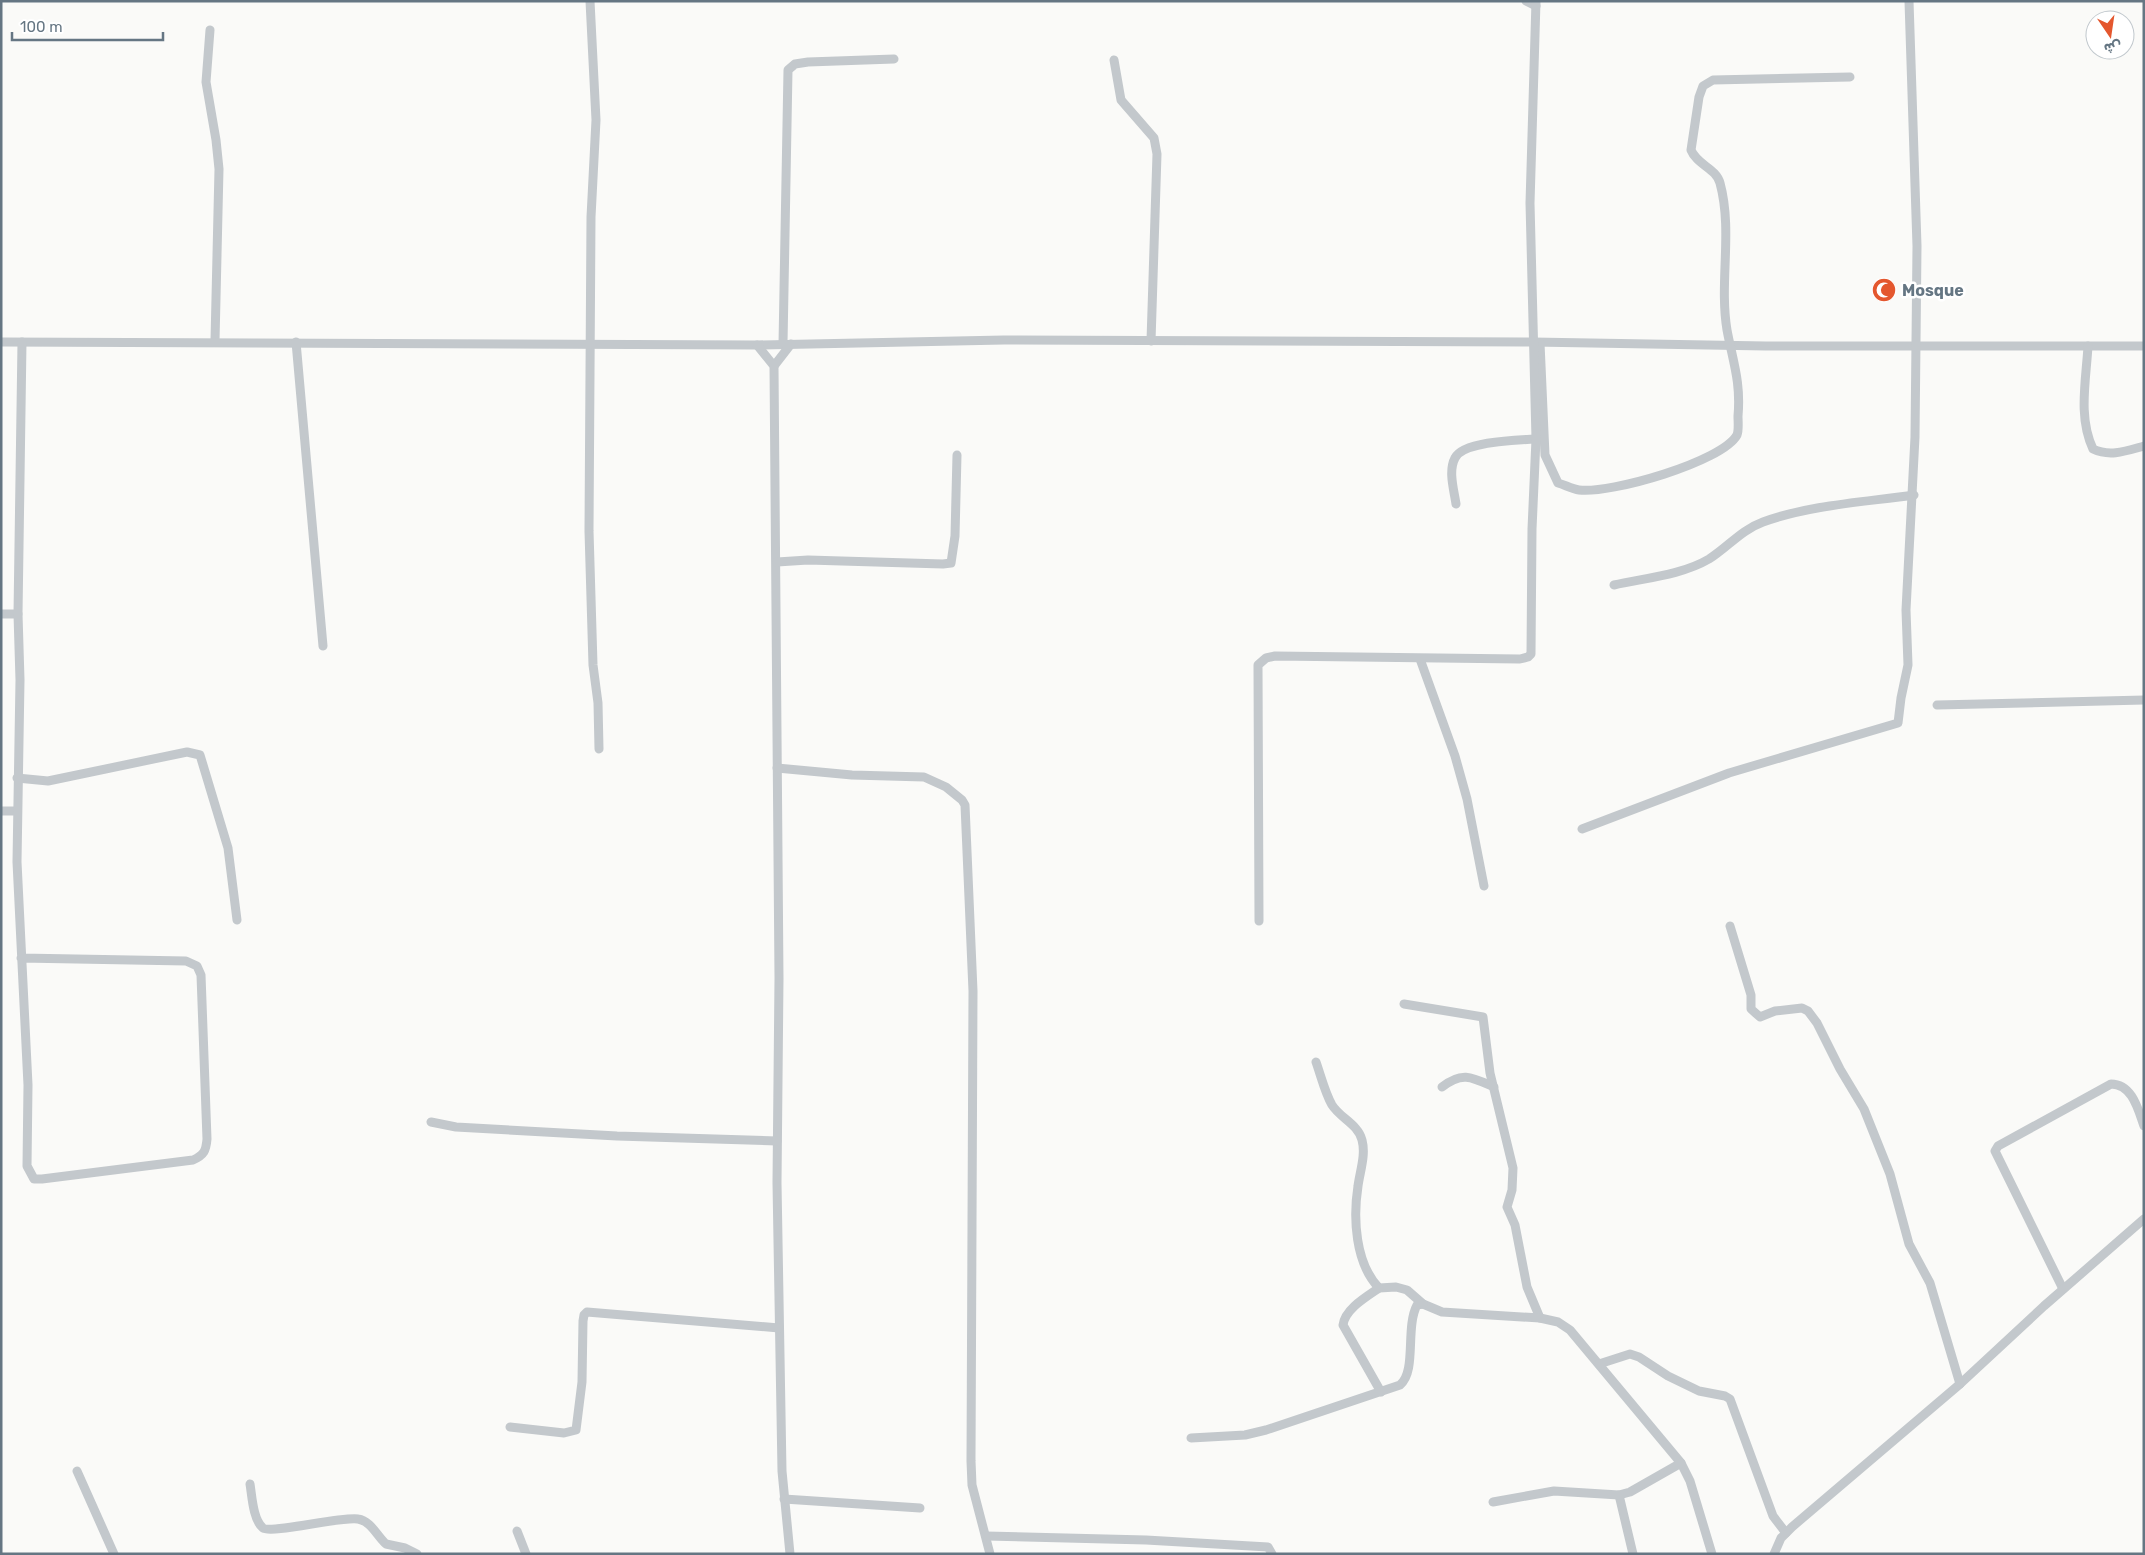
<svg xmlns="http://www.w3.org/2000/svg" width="2145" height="1555" viewBox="0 0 2145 1555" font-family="Rubik,'Noto Sans Arabic',sans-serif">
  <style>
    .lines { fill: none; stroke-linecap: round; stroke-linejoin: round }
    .minor { stroke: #c3c8cc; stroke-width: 9 }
    .labels { text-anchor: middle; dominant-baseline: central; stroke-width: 5; stroke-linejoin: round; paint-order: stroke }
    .poi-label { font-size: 16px; font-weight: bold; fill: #657683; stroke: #fff; text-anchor: start }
  </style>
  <rect width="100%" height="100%" fill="#fafaf8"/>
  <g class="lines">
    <g class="minor">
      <polyline points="590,1 596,120 591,217 589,531 593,665 598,703 599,749"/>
      <polyline points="1526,1 1536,6"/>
      <polyline points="210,30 206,82 216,140 219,169 215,341"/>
      <polyline points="1114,60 1121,100 1154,138 1157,154 1151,341"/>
      <polyline points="1,342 757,345 1004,340 1533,342 1766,346 2144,346"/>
      <polyline points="296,342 323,646"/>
      <path d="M 1540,343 L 1545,455 L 1558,483 C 1565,485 1572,489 1579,490 C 1610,494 1722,462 1737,435 C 1739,430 1738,422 1738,416 C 1741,382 1733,362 1727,330 C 1719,282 1733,231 1720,183 C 1716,168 1697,165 1691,150 L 1699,97 L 1703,86 L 1713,80 L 1850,77"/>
      <polyline points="783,344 788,70 795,64 808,62 894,59"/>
      <polyline points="757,345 774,366 779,978 777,1183 782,1471 790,1554"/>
      <path d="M 2088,346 C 2086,381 2078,417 2093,449 C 2110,457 2126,451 2144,446"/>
      <polyline points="774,366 791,344"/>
      <path d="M 1456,504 C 1454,490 1448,471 1455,458 C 1463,441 1519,440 1536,439"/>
      <polyline points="777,562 808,560 943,564 951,563 955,536 957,455"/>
      <path d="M 1614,585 C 1645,578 1682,575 1709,559 C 1728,547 1741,530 1763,522 C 1809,505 1865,502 1914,495"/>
      <polyline points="1,614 18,614"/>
      <polyline points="1420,659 1455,756 1467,799 1484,886"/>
      <polyline points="1937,705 2144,700"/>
      <polyline points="777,768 852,775 924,777 946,787 962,800 965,805 973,991 971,1461 972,1485 990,1554"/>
      <polyline points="17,778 48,781 187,752 200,755 228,848 237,920"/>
      <polyline points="1,811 17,811"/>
      <polyline points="1582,829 1729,773 1898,723 1901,698 1908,665 1906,610 1915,437 1917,246 1909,1"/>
      <polyline points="1259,921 1258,665 1266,658 1275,656 1520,659 1528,657 1531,654 1532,529 1536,439 1530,203 1536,1"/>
      <polyline points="1730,926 1751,995 1751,1009 1760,1017 1775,1011 1802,1008 1808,1011 1817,1023 1840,1069 1864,1109 1890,1174 1909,1244 1930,1283 1960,1384"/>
      <path d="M 21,958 L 186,961 L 197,966 L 201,975 L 207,1139 C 206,1151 204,1155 193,1160 L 42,1179 L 34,1179 L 27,1166 L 28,1085 L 17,862 L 20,680 L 18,614 L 22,342"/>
      <polyline points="1404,1004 1483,1017 1490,1073 1513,1168 1512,1190 1507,1207 1515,1225 1527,1287 1540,1318"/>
      <path d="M 1316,1062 C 1321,1076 1325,1093 1332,1105 C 1340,1118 1358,1124 1362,1140 C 1366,1155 1360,1171 1358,1186 C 1353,1218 1355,1263 1379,1288 L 1396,1287 L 1407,1290 L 1423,1304 L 1442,1312 L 1540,1318 L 1558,1322 L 1570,1330 L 1681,1463 L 1690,1481 L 1712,1554"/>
      <path d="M 1442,1087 C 1462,1071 1472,1077 1494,1087"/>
      <polyline points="431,1122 456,1127 617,1136 777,1141"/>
      <path d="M 1379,1288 C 1366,1297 1345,1309 1343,1325 L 1381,1392"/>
      <path d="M 2063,1289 L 1995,1151 L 1998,1146 L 2111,1084 C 2132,1084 2138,1109 2144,1126"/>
      <polyline points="1599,1364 1630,1354 1639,1357 1668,1376 1699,1391 1725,1396 1730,1399 1773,1516 1786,1533"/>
      <polyline points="510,1427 564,1433 576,1430 582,1382 583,1321 584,1315 587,1312 779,1328"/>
      <path d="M 1191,1438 L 1245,1435 L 1266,1430 L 1400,1385 C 1417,1371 1405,1328 1417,1305 L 1423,1304"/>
      <polyline points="77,1471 114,1554"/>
      <path d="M 250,1484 C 252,1496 253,1520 263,1528 C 271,1534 342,1516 358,1519 C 371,1521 377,1536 386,1544 L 405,1548 L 417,1554"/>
      <polyline points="1619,1495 1633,1554"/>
      <polyline points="784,1499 920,1508"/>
      <polyline points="1493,1502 1554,1491 1619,1495 1630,1492 1681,1463"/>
      <polyline points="517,1531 526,1554"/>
      <polyline points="986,1536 1146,1540 1268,1547 1272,1554"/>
      <polyline points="1774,1554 1781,1538 1792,1527 1960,1384 2044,1306 2144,1219"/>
    </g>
  </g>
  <defs>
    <g id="mosque-disc" transform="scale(1.25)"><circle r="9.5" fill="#e4572e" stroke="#fff"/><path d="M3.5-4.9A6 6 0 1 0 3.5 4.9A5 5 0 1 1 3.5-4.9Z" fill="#fff"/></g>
  </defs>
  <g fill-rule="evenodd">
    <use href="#mosque-disc" x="1884" y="290"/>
  </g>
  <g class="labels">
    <g class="poi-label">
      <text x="1902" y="290">Mosque</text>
    </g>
  </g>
  <rect width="2145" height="1555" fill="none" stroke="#657683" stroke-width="5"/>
  <g transform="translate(2110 35) rotate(167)"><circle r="24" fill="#ffffff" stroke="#c1c8cd"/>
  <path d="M0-4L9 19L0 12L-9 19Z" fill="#e4572e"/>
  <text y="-8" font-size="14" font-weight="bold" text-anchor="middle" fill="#657683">ش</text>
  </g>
  <path d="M12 32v8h151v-8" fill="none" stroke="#657683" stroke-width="2.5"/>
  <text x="20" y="32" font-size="15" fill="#657683" stroke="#ffffff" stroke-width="4" paint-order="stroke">100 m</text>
</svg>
